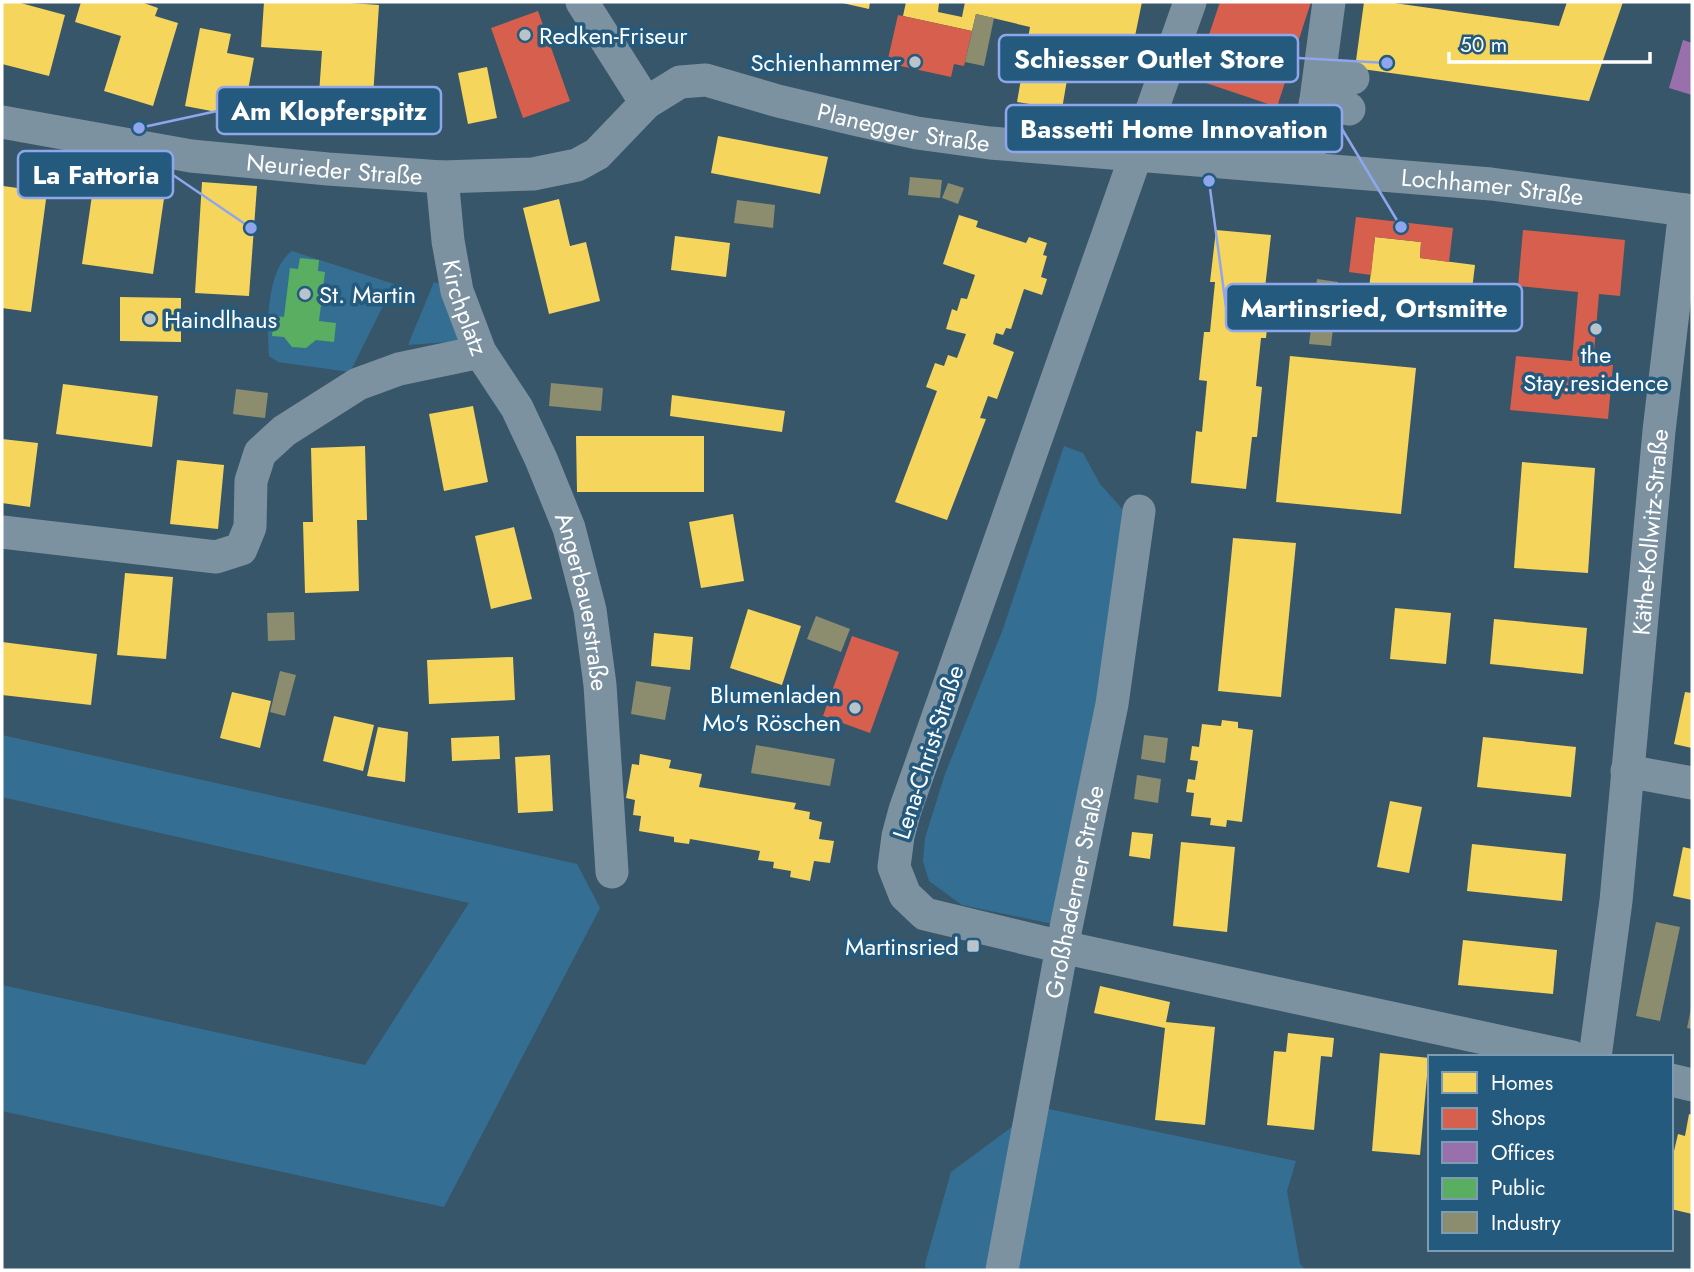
<svg xmlns="http://www.w3.org/2000/svg" width="1694" height="1272" viewBox="0 0 1694 1272" font-family="Jost,sans-serif">
  <style>
    .green { fill: #346f93 }
    .homes { fill: #f6d55c }
    .shops { fill: #d6604d }
    .offices { fill: #9970ab }
    .public { fill: #5aae61 }
    .industry { fill: #8c8c6e }
    .lines { fill: none; stroke-linecap: round; stroke-linejoin: round }
    .minor { stroke: #7d92a0; stroke-width: 33 }
    .poi-dot { fill: #b9c4ca; stroke: #235a7e; stroke-width: 2.5 }
    .labels { text-anchor: middle; dominant-baseline: central; stroke-width: 7; stroke-linejoin: round; paint-order: stroke }
    .poi-label { font-size: 24px; fill: #fff; stroke: #235a7e; text-anchor: start }
    .street-label { font-size: 24px; fill: #fff; stroke: #235a7e }
    .leader { fill: none; stroke: #8ea6ec; stroke-width: 2.5 }
    .callout-dot { fill: #8ea6ec; stroke: #235a7e; stroke-width: 2.5 }
    .callout { fill: #235a7e; stroke: #8ea6ec; stroke-width: 2.5 }
    .callout-label { font-size: 26px; text-anchor: middle; font-weight: bold; fill: #fff }
  </style>
  <rect width="100%" height="100%" fill="#385669"/>
  <g class="green">
    <path d="M 292,251 L 394,284 L 350,372 L 278,362 L 269,356 C 267,326 266,270 292,251 Z"/>
    <polygon points="434,282 444,285 461,341 408,345"/>
    <polygon points="1064,446 1083,453 1100,484 1126,513 1104,679 1053,924 962,905 929,881 923,861 925,838 945,774 1003,629"/>
    <polygon points="2,735 577,864 600,908 444,1207 2,1111 2,985 365,1065 469,903 2,797"/>
    <polygon points="1039,1107 1296,1161 1287,1191 1300,1264 1306,1270 926,1270 925,1264 951,1172"/>
  </g>
  <g class="homes">
    <polygon points="3,2 17,2 65,15 49,76 2,64"/>
    <polygon points="81,2 141,2 158,8 155,16 178,23 153,106 104,91 121,36 75,22"/>
    <polygon points="264,2 336,2 379,5 371,127 317,123 322,51 261,47"/>
    <polygon points="838,2 870,2 869,9"/>
    <polygon points="906,2 939,3 938,12 962,17 965,2 1142,2 1133,46 1084,37 1077,82 1067,80 1062,109 1017,102 1030,27 976,14 972,31 903,16"/>
    <polygon points="1364,2 1387,2 1559,26 1567,2 1623,2 1589,101 1355,68"/>
    <polygon points="200,28 231,34 227,53 254,58 243,117 185,106"/>
    <polygon points="487,67 497,118 468,124 458,73"/>
    <polygon points="718,136 828,157 820,194 711,173"/>
    <polygon points="96,168 167,178 153,274 82,264"/>
    <polygon points="202,182 257,186 249,296 195,293"/>
    <polygon points="3,186 47,192 31,312 2,308"/>
    <polygon points="559,199 570,246 586,242 600,301 549,314 523,208"/>
    <polygon points="959,215 978,221 976,227 1026,243 1029,237 1047,243 1043,255 1047,256 1041,277 1047,279 1042,295 1024,289 1011,329 1006,328 1003,335 996,333 993,344 1014,352 997,399 988,396 980,418 986,419 947,520 895,502 937,391 926,387 935,363 944,366 948,355 957,358 966,334 946,329 952,309 957,311 961,298 967,299 975,275 943,264"/>
    <polygon points="1216,230 1271,235 1265,288 1271,288 1266,338 1261,338 1256,386 1262,387 1257,437 1252,437 1246,489 1191,483 1196,431 1202,432 1207,381 1199,380 1204,332 1210,332 1215,282 1210,282"/>
    <polygon points="675,236 730,243 726,277 671,270"/>
    <polygon points="1375,237 1421,242 1420,258 1475,265 1467,330 1438,327 1441,307 1368,297"/>
    <polygon points="120,297 181,298 181,342 120,341"/>
    <polygon points="1290,356 1416,368 1401,514 1276,502"/>
    <polygon points="63,384 158,396 152,447 56,434"/>
    <polygon points="672,395 785,411 782,432 670,416"/>
    <polygon points="473,406 488,482 444,491 429,414"/>
    <polygon points="576,436 704,436 704,492 577,492"/>
    <polygon points="2,439 38,443 30,507 2,503"/>
    <polygon points="365,446 367,520 357,520 359,591 305,593 303,522 313,522 311,448"/>
    <polygon points="177,460 224,465 218,529 170,524"/>
    <polygon points="1522,462 1595,468 1588,573 1514,568"/>
    <polygon points="733,514 744,581 701,588 689,522"/>
    <polygon points="514,527 532,599 491,609 475,536"/>
    <polygon points="1233,538 1296,543 1281,697 1218,691"/>
    <polygon points="125,573 173,577 166,659 117,655"/>
    <polygon points="1395,608 1451,613 1446,664 1390,659"/>
    <polygon points="748,609 801,626 782,685 730,668"/>
    <polygon points="1494,619 1587,628 1583,674 1490,664"/>
    <polygon points="654,633 693,637 690,670 651,666"/>
    <polygon points="2,642 97,654 91,705 2,695"/>
    <polygon points="513,657 515,700 429,704 427,660"/>
    <polygon points="232,692 271,701 260,748 220,738"/>
    <polygon points="1685,692 1692,693 1692,748 1674,744"/>
    <polygon points="334,716 374,725 363,771 323,761"/>
    <polygon points="1222,720 1238,722 1238,728 1253,730 1242,822 1227,820 1226,827 1210,825 1211,818 1191,816 1194,793 1186,792 1188,779 1195,780 1198,761 1190,760 1192,746 1199,747 1202,724 1221,726"/>
    <polygon points="378,727 408,732 405,782 367,776"/>
    <polygon points="499,736 500,759 452,761 451,738"/>
    <polygon points="1483,737 1576,747 1571,797 1477,787"/>
    <polygon points="640,754 671,760 669,768 702,774 699,787 796,803 794,809 810,812 809,819 822,822 819,839 834,841 830,863 814,861 810,881 790,877 791,871 773,868 774,862 758,860 760,851 690,839 689,844 674,842 674,837 639,831 641,816 633,815 635,800 626,798 632,764 639,765"/>
    <polygon points="550,755 553,811 518,813 515,757"/>
    <polygon points="1390,801 1422,807 1409,873 1377,867"/>
    <polygon points="1132,832 1153,834 1150,859 1129,856"/>
    <polygon points="1181,842 1235,847 1227,932 1173,926"/>
    <polygon points="1472,844 1566,854 1562,901 1467,891"/>
    <polygon points="1683,847 1692,849 1692,900 1673,896"/>
    <polygon points="1463,940 1557,950 1553,994 1458,985"/>
    <polygon points="1100,986 1170,1002 1166,1022 1215,1027 1205,1125 1155,1120 1165,1028 1094,1013"/>
    <polygon points="1288,1033 1334,1038 1332,1057 1321,1056 1314,1130 1267,1125 1274,1051 1286,1052"/>
    <polygon points="1380,1053 1430,1058 1430,1077 1427,1076 1420,1155 1372,1151"/>
    <polygon points="1689,1114 1692,1115 1692,1214 1671,1209 1671,1164 1678,1134 1685,1136"/>
  </g>
  <g class="shops">
    <polygon points="1220,2 1311,2 1277,107 1194,79"/>
    <polygon points="538,11 570,101 523,118 491,28"/>
    <polygon points="898,15 972,31 964,66 954,64 951,77 887,63"/>
    <polygon points="1356,217 1453,228 1449,262 1420,258 1421,242 1375,237 1371,275 1349,272"/>
    <polygon points="1523,230 1625,240 1620,296 1599,294 1593,363 1613,365 1608,419 1510,410 1516,356 1572,361 1578,292 1518,286"/>
    <polygon points="852,636 899,652 870,733 823,716"/>
  </g>
  <polygon class="offices" points="1683,40 1692,43 1692,95 1669,88"/>
  <polygon class="public" points="300,258 319,260 318,271 325,272 319,321 336,323 334,342 316,340 306,348 292,347 284,337 272,336 274,316 284,317 290,268 298,269"/>
  <g class="industry">
    <polygon points="976,14 994,18 984,66 965,62"/>
    <polygon points="910,177 942,180 940,198 908,195"/>
    <polygon points="948,183 964,188 958,204 942,198"/>
    <polygon points="737,200 775,205 773,228 734,223"/>
    <polygon points="1317,279 1338,282 1331,346 1309,344"/>
    <polygon points="551,383 603,388 601,411 549,406"/>
    <polygon points="236,389 268,393 265,418 233,414"/>
    <polygon points="294,612 295,640 268,641 267,613"/>
    <polygon points="816,616 850,629 841,652 807,639"/>
    <polygon points="280,671 296,675 285,716 270,712"/>
    <polygon points="636,681 671,687 665,720 631,714"/>
    <polygon points="1144,735 1168,738 1165,763 1141,759"/>
    <polygon points="756,745 835,759 830,786 751,773"/>
    <polygon points="1137,775 1161,779 1158,803 1134,799"/>
    <polygon points="1656,922 1680,927 1660,1021 1636,1016"/>
    <polygon points="1691,1009 1692,1009 1692,1029 1687,1028"/>
  </g>
  <g class="lines">
    <g class="minor">
      <polyline points="582,2 646,103"/>
      <polyline points="1190,2 905,810 898,836 894,867 905,895 925,914 1062,947 1572,1057"/>
      <polyline points="1320,73 1353,78"/>
      <polyline points="1315,104 1349,109"/>
      <path id="s1" d="M 2,122 L 191,156 L 328,169 L 442,177 L 533,174 L 577,165 L 597,154 L 646,103 L 680,82 L 706,80 L 778,101 L 858,120 L 917,133 L 990,143 L 1491,184 L 1692,211"/>
      <polyline points="1309,152 1329,2"/>
      <path id="s2" d="M 442,177 L 448,241 L 457,291 L 480,352 L 517,408 L 541,459 L 569,528 L 590,610 L 600,685 L 612,872"/>
      <polyline points="2,532 216,557 241,549 250,527 251,481 260,453 284,431 358,384 399,369 480,352"/>
      <polyline points="1627,771 1692,783"/>
      <path id="s3" d="M 1595,1057 L 1616,901 L 1659,431 L 1685,210"/>
      <polyline points="1671,1080 1692,1085"/>
      <path id="s4" d="M 1002,1270 L 1062,947 L 1112,704 L 1139,511"/>
    </g>
  </g>
  <g class="poi-dot">
    <circle cx="525" cy="35" r="7"/>
    <circle cx="915" cy="62" r="7"/>
    <circle cx="305" cy="294" r="7"/>
    <circle cx="150" cy="319" r="7"/>
    <circle cx="1596" cy="329" r="7"/>
    <circle cx="855" cy="708" r="7"/>
    <rect x="966" y="939" width="14" height="14" rx="3.5"/>
  </g>
  <g class="labels">
    <g class="poi-label">
      <text x="539" y="35">Redken-Friseur</text>
      <text x="901" y="62" text-anchor="end">Schienhammer</text>
      <text x="319" y="294">St. Martin</text>
      <text x="164" y="319">Haindlhaus</text>
      <text x="1596" y="354" text-anchor="middle">the<tspan x="1596" dy="28">Stay.residence</tspan></text>
      <text x="841" y="694" text-anchor="end">Blumenladen<tspan x="841" dy="28">Mo's Röschen</tspan></text>
      <text x="959" y="946" text-anchor="end">Martinsried</text>
    </g>
    <g class="street-label">
      <text stroke="none"><textPath href="#s1" startOffset="943">Planegger Straße</textPath></text>
      <text stroke="none"><textPath href="#s1" startOffset="336">Neurieder Straße</textPath></text>
      <text stroke="none"><textPath href="#s1" startOffset="1535">Lochhamer Straße</textPath></text>
      <text stroke="none"><textPath href="#s2" startOffset="133">Kirchplatz</textPath></text>
      <text stroke="none"><textPath href="#s3" startOffset="528">Käthe-Kollwitz-Straße</textPath></text>
      <text stroke="none"><textPath href="#s2" startOffset="453">Angerbauerstraße</textPath></text>
      <text transform="translate(928 752) rotate(-72)">Lena-Christ-Straße</text>
      <text stroke="none"><textPath href="#s4" startOffset="385">Großhaderner Straße</textPath></text>
    </g>
  </g>
  <path class="leader" d="M1387 63L1298 58M139 128L217 111M1401 227L1342 129M251 228L173 175M1209 181L1226 307"/>
  <g class="callout-dot">
    <circle cx="1387" cy="63" r="7"/>
    <circle cx="139" cy="128" r="7"/>
    <circle cx="1401" cy="227" r="7"/>
    <circle cx="251" cy="228" r="7"/>
    <circle cx="1209" cy="181" r="7"/>
  </g>
  <g class="callout">
    <rect x="999" y="35" width="299" height="47" rx="7"/>
    <rect x="217" y="87" width="224" height="47" rx="7"/>
    <rect x="1006" y="105" width="336" height="47" rx="7"/>
    <rect x="18" y="151" width="155" height="47" rx="7"/>
    <rect x="1226" y="284" width="296" height="47" rx="7"/>
  </g>
  <g class="callout-label">
    <text x="1149" y="68">Schiesser Outlet Store</text>
    <text x="329" y="120">Am Klopferspitz</text>
    <text x="1174" y="138">Bassetti Home Innovation</text>
    <text x="96" y="184">La Fattoria</text>
    <text x="1374" y="317">Martinsried, Ortsmitte</text>
  </g>
  <rect width="1694" height="1272" fill="none" stroke="#ffffff" stroke-width="7"/>
  <rect x="1428" y="1055" width="245" height="196" fill="#235a7e" stroke="#7b9cb2" stroke-width="2"/>
  <rect x="1442" y="1072" width="35" height="21" fill="#f6d55c" stroke="#7b9cb2" stroke-width="2"/>
  <text x="1491" y="1090" font-size="21" fill="#ffffff">Homes</text>
  <rect x="1442" y="1108" width="35" height="21" fill="#d6604d" stroke="#7b9cb2" stroke-width="2"/>
  <text x="1491" y="1125" font-size="21" fill="#ffffff">Shops</text>
  <rect x="1442" y="1142" width="35" height="21" fill="#9970ab" stroke="#7b9cb2" stroke-width="2"/>
  <text x="1491" y="1160" font-size="21" fill="#ffffff">Offices</text>
  <rect x="1442" y="1178" width="35" height="21" fill="#5aae61" stroke="#7b9cb2" stroke-width="2"/>
  <text x="1491" y="1195" font-size="21" fill="#ffffff">Public</text>
  <rect x="1442" y="1212" width="35" height="21" fill="#8c8c6e" stroke="#7b9cb2" stroke-width="2"/>
  <text x="1491" y="1230" font-size="21" fill="#ffffff">Industry</text>
  <path d="M1449 52v10h201v-10" fill="none" stroke="#ffffff" stroke-width="3.5"/>
  <text x="1460" y="52" font-size="21" fill="#ffffff" stroke="#235a7e" stroke-width="5" paint-order="stroke">50 m</text>
</svg>
